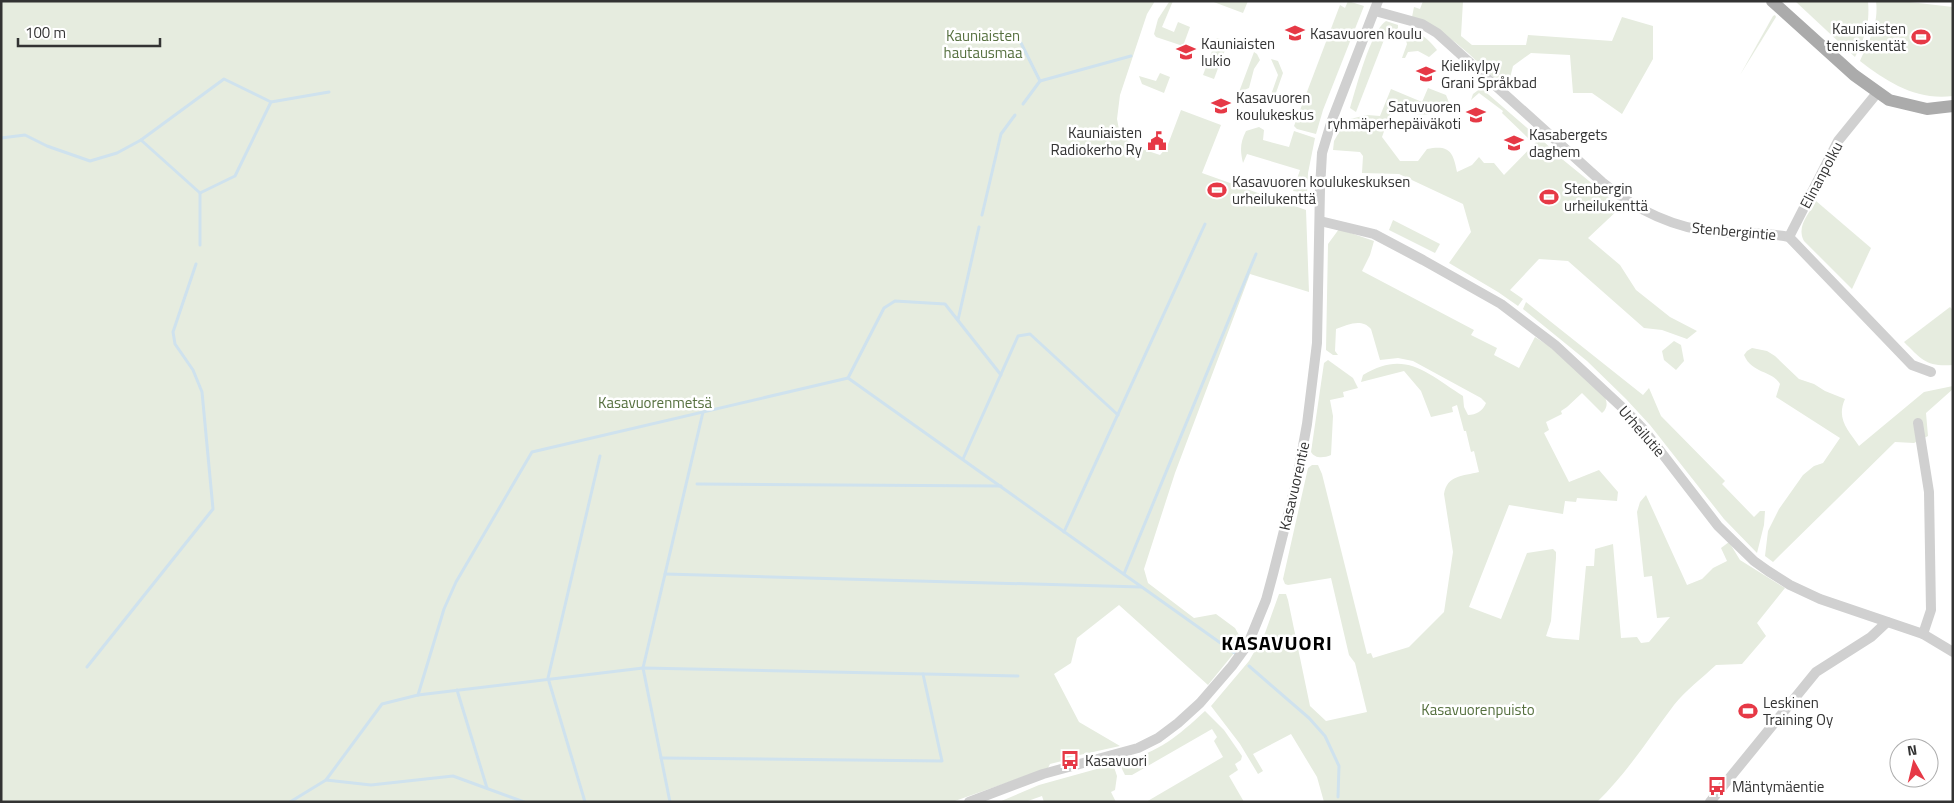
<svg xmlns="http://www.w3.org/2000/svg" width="1954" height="803" viewBox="0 0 1954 803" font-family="'Titillium Web',sans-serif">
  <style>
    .green { fill: #e6ecdf }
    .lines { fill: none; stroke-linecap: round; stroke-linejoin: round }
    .stream { stroke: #cfe2ee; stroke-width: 3 }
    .minor { stroke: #d0d0d0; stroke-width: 10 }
    .major { stroke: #ababab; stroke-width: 12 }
    .labels { text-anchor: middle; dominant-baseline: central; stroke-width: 5; stroke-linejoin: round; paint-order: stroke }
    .poi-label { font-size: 15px; fill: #333; stroke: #fff; text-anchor: start }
    .park-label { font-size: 15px; fill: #56703f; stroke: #fff }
    .street-label { font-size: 15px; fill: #333; stroke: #fff }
    .district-label { font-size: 20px; font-weight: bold; letter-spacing: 1px; fill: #000; stroke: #fff }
  </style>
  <rect width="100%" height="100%" fill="#fff"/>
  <g class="green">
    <polygon points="1,1 1155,1 1147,14 1120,95 1117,119 1120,135 1136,147 1160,155 1167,147 1181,110 1221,125 1202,173 1306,210 1309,292 1250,274 1175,473 1144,569 1148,583 1194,618 1216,614 1235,628 1243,642 1208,685 1119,605 1077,638 1071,663 1054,674 1079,722 1120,746 1066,758 1066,760 1050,764 1048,768 952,802 1,802"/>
    <polygon points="1173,1 1162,27 1174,32 1178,22 1190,27 1183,46 1156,37 1154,34 1158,19 1169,2"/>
    <polygon points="1211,1 1248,1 1243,13"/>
    <polygon points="1348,1 1364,6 1323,110 1316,134 1297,129 1294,126 1340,5 1345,8"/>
    <path d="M 1423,1 L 1463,1 L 1461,36 L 1472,45 L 1526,45 L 1528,35 L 1612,41 L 1622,17 L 1653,26 L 1653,59 L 1622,114 L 1592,93 L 1573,93 L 1570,55 L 1531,53 L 1513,66 L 1507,90 C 1478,63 1450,31 1412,17 L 1414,7 L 1420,9 Z"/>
    <path d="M 1795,1 L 1868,1 C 1870,25 1865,36 1855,57 Z"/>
    <path d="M 1876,1 L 1901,1 L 1953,7 L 1953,96 C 1917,101 1887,82 1860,61 C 1869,41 1879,24 1876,1 Z"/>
    <polygon points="1775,15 1776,17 1740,75 1773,16"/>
    <path d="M 1386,21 L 1398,25 L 1398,28 L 1393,34 L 1387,32 L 1356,112 L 1350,108 C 1356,89 1370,32 1386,21 Z"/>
    <path d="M 1407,30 C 1420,31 1429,40 1437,50 L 1429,57 L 1418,51 L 1408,52 L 1405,58 L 1402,58 L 1407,44 L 1404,34 Z"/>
    <polygon points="1217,38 1228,42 1214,79 1203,75"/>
    <polygon points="1254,52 1257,54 1260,60 1254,69 1249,88 1239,92"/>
    <polygon points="1271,59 1278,61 1283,73 1272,104 1268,103 1278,75"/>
    <polygon points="1160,73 1170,77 1164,93 1142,84 1139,76 1156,81"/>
    <path d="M 1428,88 L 1446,95 L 1450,105 C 1430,120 1414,114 1392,109 L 1382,137 L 1400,161 L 1418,161 L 1427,149 C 1449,145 1453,151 1457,172 L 1472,165 L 1479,157 L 1484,163 L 1494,163 L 1504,175 L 1540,138 L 1562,159 L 1621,207 L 1588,238 L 1620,265 L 1636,290 L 1670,317 L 1697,331 L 1687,339 L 1662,330 L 1644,328 L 1568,261 L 1539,259 L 1510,290 L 1523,299 L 1518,306 L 1498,292 L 1449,263 L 1471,232 L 1463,204 L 1399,174 L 1362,173 L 1363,156 L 1360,152 L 1333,150 L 1334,141 L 1346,120 L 1367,115 L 1380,116 L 1391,89 L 1422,102 Z"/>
    <polygon points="1481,88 1534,134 1529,139 1502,113 1503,111 1479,93 1471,100 1473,94"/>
    <path d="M 1259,127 L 1264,130 L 1263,140 L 1289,147 L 1294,131 L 1315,138 L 1308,173 L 1307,193 L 1293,191 L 1300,170 L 1247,154 L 1243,163 C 1240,150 1240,143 1246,131 Z"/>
    <path d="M 1816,201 L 1871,248 L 1852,289 L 1804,241 C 1796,226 1809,214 1816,201 Z"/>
    <polygon points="1393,220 1440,244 1435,253 1389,230"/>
    <path d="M 1339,229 L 1374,241 L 1370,255 L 1362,271 L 1474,330 L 1471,335 L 1497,348 L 1494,355 L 1519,368 L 1535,337 L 1549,346 L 1603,394 C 1607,400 1609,407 1602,413 L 1582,393 L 1567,407 L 1561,411 L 1562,414 L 1546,422 L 1549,430 L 1544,433 L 1569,482 L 1599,470 L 1618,492 L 1617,501 L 1577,498 L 1576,502 L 1565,501 L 1563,514 L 1509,505 L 1469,607 L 1501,619 L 1527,553 L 1553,549 L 1556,552 L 1556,558 L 1551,621 L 1546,636 L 1553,638 L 1579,640 L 1586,566 L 1594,566 L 1595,549 L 1613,544 L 1621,638 L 1637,637 L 1641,643 L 1649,642 L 1670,617 L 1657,618 L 1652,576 L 1644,577 L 1637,512 L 1640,502 L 1646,495 L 1687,585 L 1702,579 L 1713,568 L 1727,561 L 1721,548 L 1729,542 L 1740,560 L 1785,588 L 1757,623 L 1766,636 L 1742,664 L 1716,665 C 1702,678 1686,690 1674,705 C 1649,738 1627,773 1597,802 L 1324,802 L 1317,777 L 1291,734 L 1253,754 L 1263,771 L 1258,774 L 1240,744 L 1211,706 L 1249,661 L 1265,633 L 1279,594 L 1286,594 L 1288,600 L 1310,706 L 1326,721 L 1367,712 L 1355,663 L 1349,655 L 1331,578 L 1288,585 L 1285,584 L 1283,579 L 1308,468 L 1312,465 L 1318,465 L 1322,474 L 1367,654 L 1371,653 L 1373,658 L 1409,647 L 1444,612 L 1453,552 L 1444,494 C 1447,475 1463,476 1479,472 L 1474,451 L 1471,452 L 1466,431 L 1464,431 L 1457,405 L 1452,407 L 1453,412 L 1431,417 L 1421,391 L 1404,371 L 1361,382 L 1363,375 C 1405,349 1427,373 1463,396 L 1464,407 L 1468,415 C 1476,415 1483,411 1486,403 L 1481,398 L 1413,361 L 1398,358 L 1380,360 L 1371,329 C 1361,318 1348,325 1336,329 L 1335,351 L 1338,355 L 1333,355 L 1326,350 L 1328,244 Z"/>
    <polygon points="1526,302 1643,395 1649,388 1661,416 1725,481 1722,484 1754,517 1760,511 1765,511 1764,525 1757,553 1724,519 1650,425 1626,399 1587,361 1523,309"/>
    <path d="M 1950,307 L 1953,310 L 1953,365 C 1927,367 1922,360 1904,342 Z"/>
    <polygon points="1674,341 1681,345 1684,361 1676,370 1664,360 1662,351"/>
    <path d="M 1752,348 L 1767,351 L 1775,356 L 1799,379 L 1814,384 L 1825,391 L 1845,399 C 1836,419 1848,430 1859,446 L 1924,392 L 1953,386 L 1953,389 L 1926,413 L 1928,436 L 1914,443 L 1895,442 L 1773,562 L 1765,556 L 1768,531 L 1779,509 L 1803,475 L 1814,466 L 1823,463 L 1840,438 L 1776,397 L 1780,384 C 1772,370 1752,374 1744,355 L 1747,351 Z"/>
    <path d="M 1328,360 L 1353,378 L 1358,388 L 1343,392 L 1344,397 L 1330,400 L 1333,416 L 1331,455 C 1324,458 1315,459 1311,452 L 1324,363 Z"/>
    <path d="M 1205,711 L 1224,730 L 1242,756 L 1241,760 L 1235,764 L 1238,770 L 1229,776 L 1244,802 L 1146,802 L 1223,757 L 1214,741 L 1217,737 L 1212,729 L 1132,775 L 1125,775 L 1121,767 L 1122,762 C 1159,752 1178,736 1205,711 Z"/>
    <polygon points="1111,765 1114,767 1117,776 1115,790 1111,792 1116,802 1044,802 1042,796 1025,802 999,802 1039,785"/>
  </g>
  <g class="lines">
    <g class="stream">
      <polyline points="1021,43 1040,81 1023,104"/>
      <polyline points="1040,81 1131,56"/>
      <polyline points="271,102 329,92"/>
      <polyline points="1,138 25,135 47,146 90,161 117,153 141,140 200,193 200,245"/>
      <polyline points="141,140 224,79 271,102 235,176 200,193"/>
      <polyline points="982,215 1001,134 1015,115"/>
      <polyline points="958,320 979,227"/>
      <polyline points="848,378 884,308 895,301 945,304 1001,375"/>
      <polyline points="963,459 1018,336 1030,334 1118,415"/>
      <polyline points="697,484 1001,486"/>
      <polyline points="1064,532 1205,224"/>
      <polyline points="665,574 1141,587"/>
      <polyline points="1124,574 1256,254"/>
      <polyline points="1249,666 1309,718 1325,736 1339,766 1338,797"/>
      <polyline points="87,667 213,509 202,392 193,370 175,344 173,332 196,264"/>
      <polyline points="457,690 487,788"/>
      <polyline points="418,695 643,668 1018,676"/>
      <polyline points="661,758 942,761 923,674"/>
      <polyline points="326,780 371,785 453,776 524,802"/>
      <polyline points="290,802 326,780 382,704 418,695 444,609 456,582 532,452 848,378 1236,654"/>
      <polyline points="585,802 548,678 600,456"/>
      <polyline points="670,802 643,668 703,412"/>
    </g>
    <g class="minor">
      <path d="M 1375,11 L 1422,24 L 1437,33 L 1602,182 C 1636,210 1672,228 1716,232 C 1741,234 1765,232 1789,237 L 1912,365 L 1931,372"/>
      <polyline points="1320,221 1374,234 1423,260 1501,304 1555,345 1626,411 1644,430 1718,526 1754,561 1768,571 1790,585 1820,599 1923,634 1953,652"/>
      <polyline points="1789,237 1838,141 1877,93"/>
      <polyline points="1918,423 1929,492 1931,610 1923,634"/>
      <polyline points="969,802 1043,774 1138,748 1158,738 1178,723 1200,703 1232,666 1248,644 1266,600 1273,574 1297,479 1307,424 1317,343 1320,189 1322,153 1332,120 1378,1"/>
      <polyline points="1710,802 1816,672 1871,637 1887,622"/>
    </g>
    <polyline class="major" points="1772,1 1854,75 1889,100 1927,109 1953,106"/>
  </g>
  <defs>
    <g id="school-bare" transform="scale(1.5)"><path d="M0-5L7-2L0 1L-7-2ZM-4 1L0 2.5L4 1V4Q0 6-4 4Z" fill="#e63946" stroke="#fff" stroke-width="2.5" paint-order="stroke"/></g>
    <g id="stadium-bare" transform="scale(1.5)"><path d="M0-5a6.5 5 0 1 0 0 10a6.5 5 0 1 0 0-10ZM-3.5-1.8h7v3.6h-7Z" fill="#e63946" stroke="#fff" stroke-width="2.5" paint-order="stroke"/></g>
    <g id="civic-bare" transform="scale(1.5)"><path d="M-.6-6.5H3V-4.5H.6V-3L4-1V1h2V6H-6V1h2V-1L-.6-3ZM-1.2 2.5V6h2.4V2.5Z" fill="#e63946" stroke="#fff" stroke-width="2.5" paint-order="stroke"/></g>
    <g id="bus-bare" transform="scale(1.5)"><path d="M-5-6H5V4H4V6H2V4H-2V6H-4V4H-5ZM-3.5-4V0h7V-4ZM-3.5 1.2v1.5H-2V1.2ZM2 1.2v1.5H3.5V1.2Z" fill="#e63946" stroke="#fff" stroke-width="2.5" paint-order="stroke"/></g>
  </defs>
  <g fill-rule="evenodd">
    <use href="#school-bare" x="1295" y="33"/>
    <use href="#stadium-bare" x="1921" y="37"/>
    <use href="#school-bare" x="1186" y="52"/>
    <use href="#school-bare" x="1426" y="74"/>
    <use href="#school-bare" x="1221" y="106"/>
    <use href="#school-bare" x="1476" y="115"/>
    <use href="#civic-bare" x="1157" y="141"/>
    <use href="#school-bare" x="1514" y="143"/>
    <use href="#stadium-bare" x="1217" y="190"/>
    <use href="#stadium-bare" x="1549" y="197"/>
    <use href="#stadium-bare" x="1748" y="711"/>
    <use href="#bus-bare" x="1070" y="760"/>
    <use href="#bus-bare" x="1717" y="786"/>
  </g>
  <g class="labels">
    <g class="poi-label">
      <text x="1906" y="28" text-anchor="end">Kauniaisten<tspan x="1906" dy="17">tenniskentät</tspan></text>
      <text x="1310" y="33">Kasavuoren koulu</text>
      <text x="1201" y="43">Kauniaisten<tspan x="1201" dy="17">lukio</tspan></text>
      <text x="1441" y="65">Kielikylpy<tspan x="1441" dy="17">Grani Språkbad</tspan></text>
      <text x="1236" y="97">Kasavuoren<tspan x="1236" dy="17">koulukeskus</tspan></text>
      <text x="1461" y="106" text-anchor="end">Satuvuoren<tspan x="1461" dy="17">ryhmäperhepäiväkoti</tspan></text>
      <text x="1142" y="132" text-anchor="end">Kauniaisten<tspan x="1142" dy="17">Radiokerho Ry</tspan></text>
      <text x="1529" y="134">Kasabergets<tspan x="1529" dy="17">daghem</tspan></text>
      <text x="1232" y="181">Kasavuoren koulukeskuksen<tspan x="1232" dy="17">urheilukenttä</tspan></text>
      <text x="1564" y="188">Stenbergin<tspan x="1564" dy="17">urheilukenttä</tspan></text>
      <text x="1763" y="702">Leskinen<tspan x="1763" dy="17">Training Oy</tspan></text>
      <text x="1085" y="760">Kasavuori</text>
      <text x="1732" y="786">Mäntymäentie</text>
    </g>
    <g class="park-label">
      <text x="983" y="35">Kauniaisten<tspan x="983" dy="17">hautausmaa</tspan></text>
      <text x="655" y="402">Kasavuorenmetsä</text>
      <text x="1478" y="709">Kasavuorenpuisto</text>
    </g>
    <g class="street-label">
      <text transform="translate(1821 175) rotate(-62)">Elinanpolku</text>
      <text transform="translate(1734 231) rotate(5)">Stenbergintie</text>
      <text transform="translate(1642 431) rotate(49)">Urheilutie</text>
      <text transform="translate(1294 486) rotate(-77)">Kasavuorentie</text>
    </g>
    <g class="district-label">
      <text x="1277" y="642">KASAVUORI</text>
    </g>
  </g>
  <rect width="1954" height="803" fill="none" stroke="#333333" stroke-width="5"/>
  <g transform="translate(1914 763) rotate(352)"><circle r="24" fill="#ffffff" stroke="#adadad"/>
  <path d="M0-4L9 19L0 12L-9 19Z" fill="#e63946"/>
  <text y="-8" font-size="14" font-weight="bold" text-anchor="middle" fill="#333333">N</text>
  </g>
  <path d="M18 38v8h142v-8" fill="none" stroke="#333333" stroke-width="2.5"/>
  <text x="25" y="38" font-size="15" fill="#333333" stroke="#ffffff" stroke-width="4" paint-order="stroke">100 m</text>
</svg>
